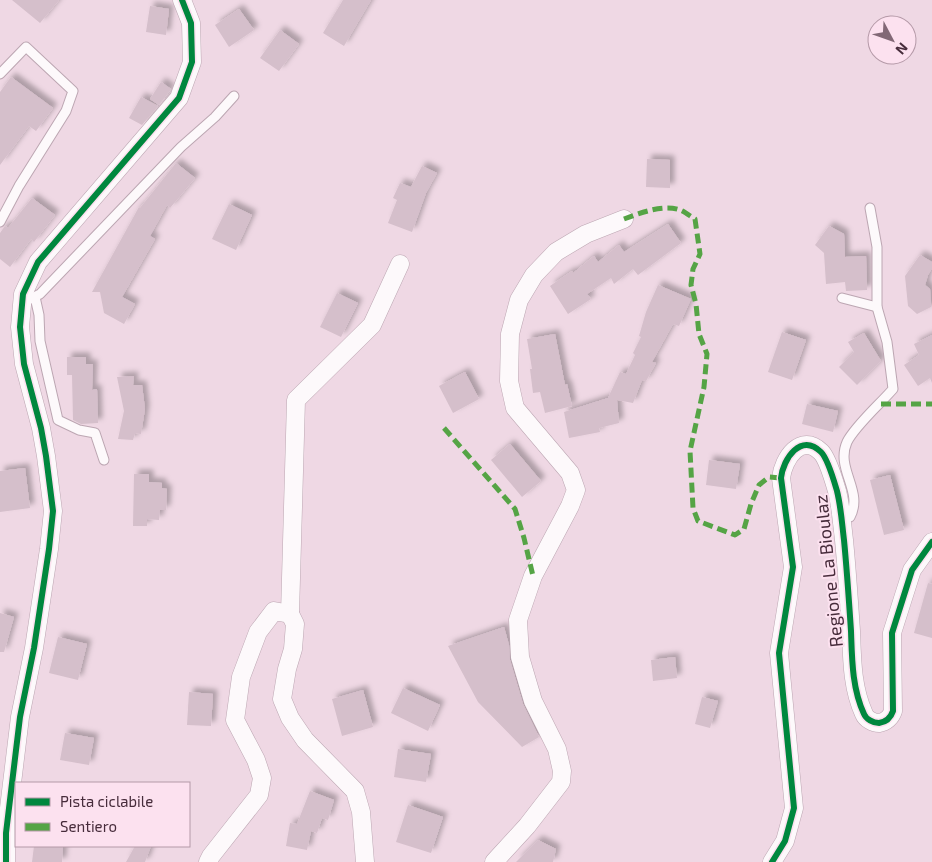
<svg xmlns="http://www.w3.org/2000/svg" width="932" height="862" viewBox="0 0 932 862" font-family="'Exo 2',sans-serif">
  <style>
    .building { fill: #d5bfcb; filter: url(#shadow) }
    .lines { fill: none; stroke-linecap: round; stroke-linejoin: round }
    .service-casing { stroke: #bca6b2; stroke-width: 11 }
    .minor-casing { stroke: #bca6b2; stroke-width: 19 }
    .service { stroke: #fdf9fb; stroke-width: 9 }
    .minor { stroke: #fdf9fb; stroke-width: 18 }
    .quiet { stroke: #55a445; stroke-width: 5; stroke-dasharray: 10 5; stroke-linecap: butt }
    .cycleway-casing { stroke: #fce1ef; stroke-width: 9 }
    .cycleway { stroke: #00873e; stroke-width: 6 }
    .labels { text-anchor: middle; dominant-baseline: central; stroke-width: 4; stroke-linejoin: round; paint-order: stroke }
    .street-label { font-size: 18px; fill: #472c3b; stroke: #fce1ef }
  </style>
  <defs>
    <filter id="shadow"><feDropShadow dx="4.5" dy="-4.5" stdDeviation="2.5" flood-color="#0004"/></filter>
  </defs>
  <rect width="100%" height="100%" fill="#efd8e4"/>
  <g class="building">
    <polygon points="12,0 59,0 40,23"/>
    <polygon points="343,0 371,0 344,46 323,33"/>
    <polygon points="150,6 169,9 166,35 146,32"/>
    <polygon points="239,9 254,30 229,47 215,25"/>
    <polygon points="280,30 299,44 279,71 260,58"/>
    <polygon points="11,77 53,108 36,131 29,126 0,165 0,92"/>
    <polygon points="161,82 171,89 159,105 150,99"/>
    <polygon points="141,97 158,106 142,125 129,118"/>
    <polygon points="647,159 670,160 670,188 646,187"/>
    <polygon points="176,163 195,178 170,208 167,205 150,236 155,239 122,297 135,304 124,324 104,313 100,292 92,292 139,207 140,208"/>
    <polygon points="422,166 437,173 426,193 412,232 388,223 397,200 393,198 400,183 411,187"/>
    <polygon points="32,198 55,215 34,242 31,239 10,267 0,259 0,233 5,226 8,228"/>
    <polygon points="229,204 252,215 236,250 212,239"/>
    <polygon points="668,224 681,243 638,275 633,269 614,284 611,278 587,294 591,299 568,314 550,286 572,271 573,273 594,256 598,262 619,245 624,252"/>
    <polygon points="829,226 844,234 845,257 866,256 867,290 846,291 845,282 826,284 824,253 815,245"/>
    <polygon points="920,255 932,262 932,268 928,275 925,285 930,289 931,307 917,314 908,306 905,276"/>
    <polygon points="658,285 691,299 679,326 673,324 652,362 656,363 646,381 642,380 633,403 617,400 619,423 599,428 600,432 569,438 564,412 608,398 620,372 626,374 635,355 633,353 641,337 639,336 646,312"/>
    <polygon points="337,293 358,303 341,337 320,327"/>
    <polygon points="782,332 806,340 792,380 768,372"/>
    <polygon points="864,333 881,361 857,385 839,367 854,352 848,342"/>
    <polygon points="555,334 565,385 567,384 572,406 545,413 540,392 533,393 530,369 532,369 527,339"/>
    <polygon points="932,335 932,383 930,378 918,386 904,365 919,355 914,344"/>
    <polygon points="67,357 86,357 86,364 93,364 92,390 97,389 98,423 81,424 73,420 72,375 67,375"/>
    <polygon points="465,372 479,399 453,413 439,386"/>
    <polygon points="134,376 133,385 142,385 145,409 141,434 135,433 133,440 118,439 124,411 117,377"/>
    <polygon points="807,404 838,411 833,432 802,424"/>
    <polygon points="510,444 541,481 522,497 491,460"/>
    <polygon points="709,460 740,464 736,489 706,485"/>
    <polygon points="25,468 30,508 0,512 0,471"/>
    <polygon points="134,474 149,474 149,482 162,483 162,488 167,489 166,510 160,510 159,520 147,519 147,526 133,526"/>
    <polygon points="890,475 904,530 884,535 870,480"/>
    <polygon points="928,583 932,584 932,638 914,633"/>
    <polygon points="0,613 14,617 4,652 0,652"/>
    <polygon points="504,627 509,645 510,660 523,704 539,737 522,747 478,702 448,646"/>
    <polygon points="58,637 87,644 78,680 49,673"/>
    <polygon points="675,657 677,678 653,681 651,660"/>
    <polygon points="403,688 440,705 428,731 391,713"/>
    <polygon points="363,690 373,727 342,736 332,699"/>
    <polygon points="189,692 213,694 211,726 187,725"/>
    <polygon points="702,697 718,701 710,728 695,724"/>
    <polygon points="65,733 94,738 89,765 60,760"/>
    <polygon points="398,749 431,754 426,782 394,777"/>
    <polygon points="310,791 334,800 328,820 322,818 317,833 311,831 307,850 286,846 290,823 297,824"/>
    <polygon points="408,805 443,817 431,853 396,842"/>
    <polygon points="538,840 556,849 553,862 516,862"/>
    <polygon points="34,846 63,846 62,862 32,862"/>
    <polygon points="135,846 151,846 145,862 126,862"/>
  </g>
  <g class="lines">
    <g class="service-casing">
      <g id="service">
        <polyline points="0,74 26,47 73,91 66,111 19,186 0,222"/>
        <polyline points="35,297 39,315 40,341 58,420 79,430 95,433 104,460"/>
        <polyline points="842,298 877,307"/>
        <polyline points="22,303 40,294 181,147 215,117 234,96"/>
        <path d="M 842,518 L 850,517 C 864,491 835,469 847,442 C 855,426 880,404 893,389 L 887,342 L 877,307 L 877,247 L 870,208"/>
      </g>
    </g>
    <g class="minor-casing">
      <g id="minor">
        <polyline points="290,614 296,400 372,325 400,264"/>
        <polyline points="6,862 6,833 20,717 34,648 49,549 53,511 46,456 41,428 24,364 20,327 23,294 38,262 179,98 192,62 191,23 182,0"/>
        <polyline points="208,862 211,856 259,795 262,778 256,760 235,720 241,677 258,632 274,611 290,614 295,624 293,649 287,669 282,699 290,718 305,740 355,791 361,812 365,862"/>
        <polyline points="494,862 527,826 561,782 562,771 557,749 533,701 520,657 518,620 533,576 570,506 576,490 570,473 515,408 509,381 510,334 519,300 534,275 556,252 586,234 624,219"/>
        <path d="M 772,862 L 785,841 L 794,808 L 779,653 L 793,567 L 781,478 C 783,459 801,432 821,452 C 828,459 834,481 837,491 C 841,507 842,524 844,540 C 847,571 849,601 851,631 C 852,659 852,688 864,714 C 866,719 873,723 879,723 C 886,722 891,717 893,711 L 892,633 L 912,570 L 932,542"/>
      </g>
    </g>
    <use href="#service" class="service"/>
    <use href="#minor" class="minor"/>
    <g class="quiet">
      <path d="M 624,219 C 640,213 663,204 680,210 C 685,212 690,216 695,219 L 700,254 L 693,269 L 691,285 L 696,304 L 699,334 L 707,354 L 704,387 L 690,451 L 693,508 L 698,521 L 735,535 L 744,529 L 751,504 L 759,485 L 769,477 L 781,478"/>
      <polyline points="881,404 932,404"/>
      <polyline points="444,428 515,509 524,538 533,576"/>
    </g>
    <g class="cycleway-casing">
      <g id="cycleway">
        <polyline points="6,862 6,833 20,717 34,648 49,549 53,511 46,456 41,428 24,364 20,327 23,294 38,262 179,98 192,62 191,23 182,0"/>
        <path d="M 772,862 L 785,841 L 794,808 L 779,653 L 793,567 L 781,478 C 783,459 801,432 821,452 C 828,459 834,481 837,491 C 841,507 842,524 844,540 C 847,571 849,601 851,631 C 852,659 852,688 864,714 C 866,719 873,723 879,723 C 886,722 891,717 893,711 L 892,633 L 912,570 L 932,542"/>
      </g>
    </g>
    <use href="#cycleway" class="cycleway"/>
  </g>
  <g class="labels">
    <g class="street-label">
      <text transform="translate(828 571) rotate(-96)">Regione La Bioulaz</text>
    </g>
  </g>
  <rect x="15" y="782" width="175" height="65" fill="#fce1ef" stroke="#b499a7"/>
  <rect x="25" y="798" width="25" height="8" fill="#00873e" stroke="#b499a7"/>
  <text x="60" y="807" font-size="15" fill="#472c3b">Pista ciclabile</text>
  <rect x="25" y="823" width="25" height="8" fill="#55a445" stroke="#b499a7"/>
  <text x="60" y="832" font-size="15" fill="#472c3b">Sentiero</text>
  <g transform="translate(892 40) rotate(131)"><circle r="24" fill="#fce1ef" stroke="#b499a7"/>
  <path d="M0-4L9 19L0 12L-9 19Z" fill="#826876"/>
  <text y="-8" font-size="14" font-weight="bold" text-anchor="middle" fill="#472c3b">N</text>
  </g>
</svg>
